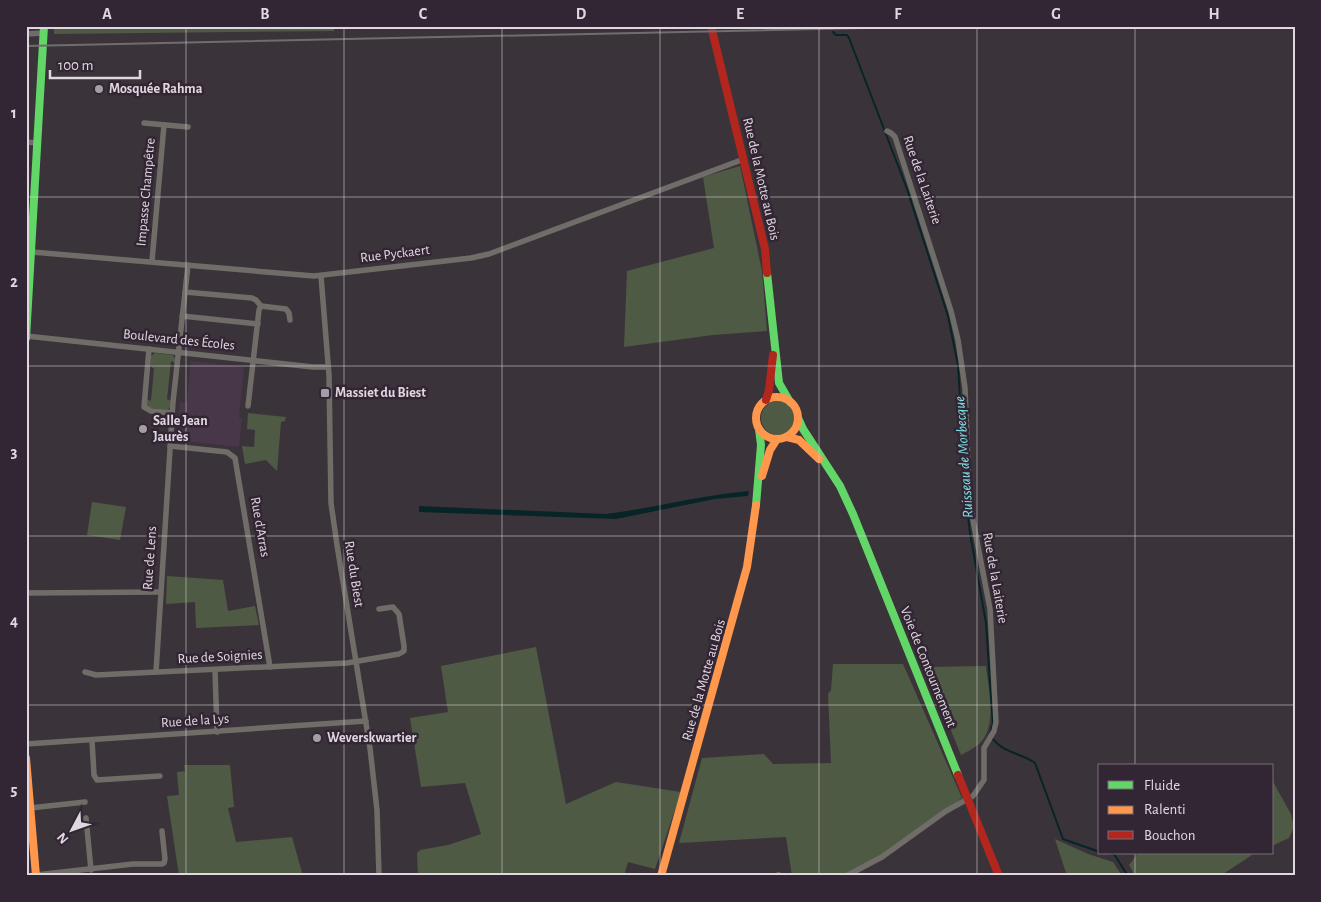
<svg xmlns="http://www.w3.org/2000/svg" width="1321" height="902" viewBox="0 0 1321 902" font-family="'Alegreya Sans',sans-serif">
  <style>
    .built { fill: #483749 }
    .green { fill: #4e5a44 }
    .water { fill: #072527 }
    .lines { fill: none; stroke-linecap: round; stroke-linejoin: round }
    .stream { stroke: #072527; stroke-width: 2 }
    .street { stroke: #706d69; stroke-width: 5.5 }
    .fast { stroke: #63d668; stroke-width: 8 }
    .slow { stroke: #ff974d; stroke-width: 8 }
    .jam { stroke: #b3261e; stroke-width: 8 }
    .rail { stroke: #706d6d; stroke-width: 2 }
    .grid { fill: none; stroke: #e0d7e0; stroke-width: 1; stroke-opacity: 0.55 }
    .poi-dot { fill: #a69ea6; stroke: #332634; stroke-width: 2 }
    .labels { text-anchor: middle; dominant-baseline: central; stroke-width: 5; stroke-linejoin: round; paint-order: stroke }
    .poi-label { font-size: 14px; font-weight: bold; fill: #e0d7e0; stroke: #332634; text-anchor: start }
    .street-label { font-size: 14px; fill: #e0d7e0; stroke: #332634 }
    .water-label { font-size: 15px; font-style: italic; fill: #7ce0e5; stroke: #332634 }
    .neatline { fill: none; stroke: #e0d7e0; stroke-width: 2 }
    .grid-label { font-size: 16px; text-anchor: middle; font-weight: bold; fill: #e0d7e0 }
  </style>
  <rect width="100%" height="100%" fill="#3a343a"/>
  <polygon class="built" points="191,361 244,367 239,418 242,418 239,447 176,440 180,402 187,403"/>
  <g class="green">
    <polygon points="54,26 334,26 334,31 54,34"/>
    <polygon points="740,166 762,271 767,331 713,335 624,347 627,271 714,248 703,177"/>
    <polygon points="155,353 173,355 175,359 175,363 171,361 167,399 171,401 170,407 168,410 149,408 147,406 146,399 151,401 154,369 150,365 151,356"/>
    <circle cx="778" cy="418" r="17"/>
    <polygon points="248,413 286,417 285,421 281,422 277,471 266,460 245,464 242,446 254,447 255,430 247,429"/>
    <polygon points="92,502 126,507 120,540 87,535"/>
    <polygon points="167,576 223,580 228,611 255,606 259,625 196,628 195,602 166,604"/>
    <polygon points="536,647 566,804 616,782 681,792 655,869 628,862 624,876 418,876 417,853 420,850 448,845 481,834 465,783 421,787 410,718 448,712 441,666"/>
    <polygon points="833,664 903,664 962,798 898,844 871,861 840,876 792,876 786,837 679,843 702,758 764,754 773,764 831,763 828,694 831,690"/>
    <path d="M 986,666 C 988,689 999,727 978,745 C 973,749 966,752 961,755 L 925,667 Z"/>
    <polygon points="184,765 230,765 234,807 228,808 236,842 292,837 303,876 179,876 167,796 179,795 177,772 185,771"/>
    <polygon points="1272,780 1291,814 1294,827 1289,838 1272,846"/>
    <polygon points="1055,839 1088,854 1113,862 1122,876 1067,876"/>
    <polygon points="1138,853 1255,853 1220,876 1135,876 1129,865"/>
  </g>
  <path class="water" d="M 749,491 L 748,496 L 715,499 L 616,519 L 419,512 L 419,506 L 606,514 C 654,508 701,495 749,491 Z"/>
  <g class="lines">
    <g class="stream">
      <polyline points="833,32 836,35 847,35 849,38 907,189 948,316 958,365 966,499 970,533 986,623 992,711 993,723 990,734"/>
      <path d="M 992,738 C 1003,753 1021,753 1035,763 L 1063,839 L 1100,852"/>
      <polyline points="1108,853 1114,854 1128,876"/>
    </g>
    <g class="street">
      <polyline points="26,34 43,33"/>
      <polyline points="144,123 188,127"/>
      <polyline points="26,142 37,143"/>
      <polyline points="32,252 314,276 471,258 489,254 744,159"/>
      <polyline points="152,261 164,125"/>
      <polyline points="321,276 329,375 331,503 337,545 370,748 377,810 379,876"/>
      <polyline points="185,292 252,298 256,300 261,306 286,309 289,313 290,320"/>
      <polyline points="182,316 258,324"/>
      <polyline points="26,336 313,367 328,367"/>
      <polyline points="149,349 144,407 151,411 172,413"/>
      <polyline points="248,406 259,310 261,306"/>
      <polyline points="170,446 227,452 235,458 270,667"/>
      <polyline points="26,593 160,592"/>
      <polyline points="215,670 217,732"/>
      <polyline points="85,672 96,675 347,663 399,654 404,651 404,646 399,614 393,607 379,609"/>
      <polyline points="156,672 173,402 188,265"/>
      <polyline points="92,740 94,775 97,780 160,776"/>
      <polyline points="26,744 366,721"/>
      <polyline points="30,808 85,802"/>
      <polyline points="86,818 91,870"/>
      <polyline points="36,875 133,864 162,864 164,863 165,859 162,831"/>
      <polyline points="774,876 779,875"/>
      <polyline points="846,876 882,857 946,811 973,796 984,780 984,748 994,731 996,722 990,609 972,515 969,489 965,388 958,340 951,311 895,137 891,133 887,131"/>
    </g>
    <g class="fast">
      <polyline points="767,273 779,383 790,402"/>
      <polyline points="26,338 44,26"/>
      <polyline points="798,418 803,429 840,486 853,514 958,775"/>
      <polyline points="756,505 761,445 759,429"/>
    </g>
    <g class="slow">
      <circle cx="777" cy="418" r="21"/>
      <polyline points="787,437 799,440 819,459"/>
      <polyline points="762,476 770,450 777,439"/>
      <polyline points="26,758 36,876"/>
      <polyline points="661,876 747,567 756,505"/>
    </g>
    <g class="jam">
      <polyline points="711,26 765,249 767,273"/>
      <polyline points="766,400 769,390 773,355"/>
      <polyline points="958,775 999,876"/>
    </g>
    <polyline class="rail" points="26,46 956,26"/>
  </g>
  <path class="grid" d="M 186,26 L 186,876M 344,26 L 344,876M 502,26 L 502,876M 660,26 L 660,876M 819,26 L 819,876M 977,26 L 977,876M 1135,26 L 1135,766M 26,197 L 1295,197M 26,366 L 1295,366M 26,536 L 1295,536M 26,705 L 1295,705M 1135,853 L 1135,876"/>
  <g class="poi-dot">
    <circle cx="99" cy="89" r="5"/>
    <rect x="320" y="388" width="10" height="10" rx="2.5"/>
    <circle cx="143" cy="429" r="5"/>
    <circle cx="317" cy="738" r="5"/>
  </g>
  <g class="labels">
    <g class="poi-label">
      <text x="109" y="89">Mosquée Rahma</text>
      <text x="335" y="393">Massiet du Biest</text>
      <text x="153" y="421">Salle Jean<tspan x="153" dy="16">Jaurès</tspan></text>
      <text x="327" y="738">Weverskwartier</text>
    </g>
    <g class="street-label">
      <text transform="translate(761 179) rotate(77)">Rue de la Motte au Bois</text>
      <text transform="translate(922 180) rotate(71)">Rue de la Laiterie</text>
      <text transform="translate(146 192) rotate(-85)">Impasse Champêtre</text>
      <text transform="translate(395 254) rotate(-7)">Rue Pyckaert</text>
      <text transform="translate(179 340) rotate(6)">Boulevard des Écoles</text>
      <text transform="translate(260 527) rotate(80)">Rue d'Arras</text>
      <text transform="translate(150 558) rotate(-86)">Rue de Lens</text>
      <text transform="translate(354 574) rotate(81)">Rue du Biest</text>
      <text transform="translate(995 578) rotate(80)">Rue de la Laiterie</text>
      <text transform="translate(220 657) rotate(-3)">Rue de Soignies</text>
      <text transform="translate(928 667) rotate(68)">Voie de Contournement</text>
      <text transform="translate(704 680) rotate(-74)">Rue de la Motte au Bois</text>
      <text transform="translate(195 721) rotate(-4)">Rue de la Lys</text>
    </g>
    <g class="water-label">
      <text transform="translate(964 457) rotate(-94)">Ruisseau de Morbecque</text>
    </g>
  </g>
  <rect width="1321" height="902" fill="none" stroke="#332634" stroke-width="55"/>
  <rect x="1098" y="764" width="175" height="90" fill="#332634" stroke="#786d79"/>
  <rect x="1108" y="781" width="25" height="8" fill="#63d668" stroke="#786d79"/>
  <text x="1144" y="790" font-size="15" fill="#e0d7e0">Fluide</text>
  <rect x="1108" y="806" width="25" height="8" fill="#ff974d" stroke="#786d79"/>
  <text x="1144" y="814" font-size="15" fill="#e0d7e0">Ralenti</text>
  <rect x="1108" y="831" width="25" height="8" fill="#b3261e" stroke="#786d79"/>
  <text x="1144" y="840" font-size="15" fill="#e0d7e0">Bouchon</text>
  <g transform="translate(72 830) rotate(229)" stroke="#332634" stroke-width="4" paint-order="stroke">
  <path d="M0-4L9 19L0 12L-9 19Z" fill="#e0d7e0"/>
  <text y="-8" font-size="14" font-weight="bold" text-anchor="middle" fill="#e0d7e0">N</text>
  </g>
  <path d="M50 70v8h90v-8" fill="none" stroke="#e0d7e0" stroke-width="2.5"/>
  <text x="58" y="70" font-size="15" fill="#e0d7e0" stroke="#332634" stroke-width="4" paint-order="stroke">100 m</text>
  <rect x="28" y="28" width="1266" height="846" class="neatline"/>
  <g class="grid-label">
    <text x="107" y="19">A</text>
    <text x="265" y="19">B</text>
    <text x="423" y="19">C</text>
    <text x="581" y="19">D</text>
    <text x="740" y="19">E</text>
    <text x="898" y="19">F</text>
    <text x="1056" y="19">G</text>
    <text x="1214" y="19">H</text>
    <text x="14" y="118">1</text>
    <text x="14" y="287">2</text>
    <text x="14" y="457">3</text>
    <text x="14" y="626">4</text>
    <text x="14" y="795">5</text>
  </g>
</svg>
